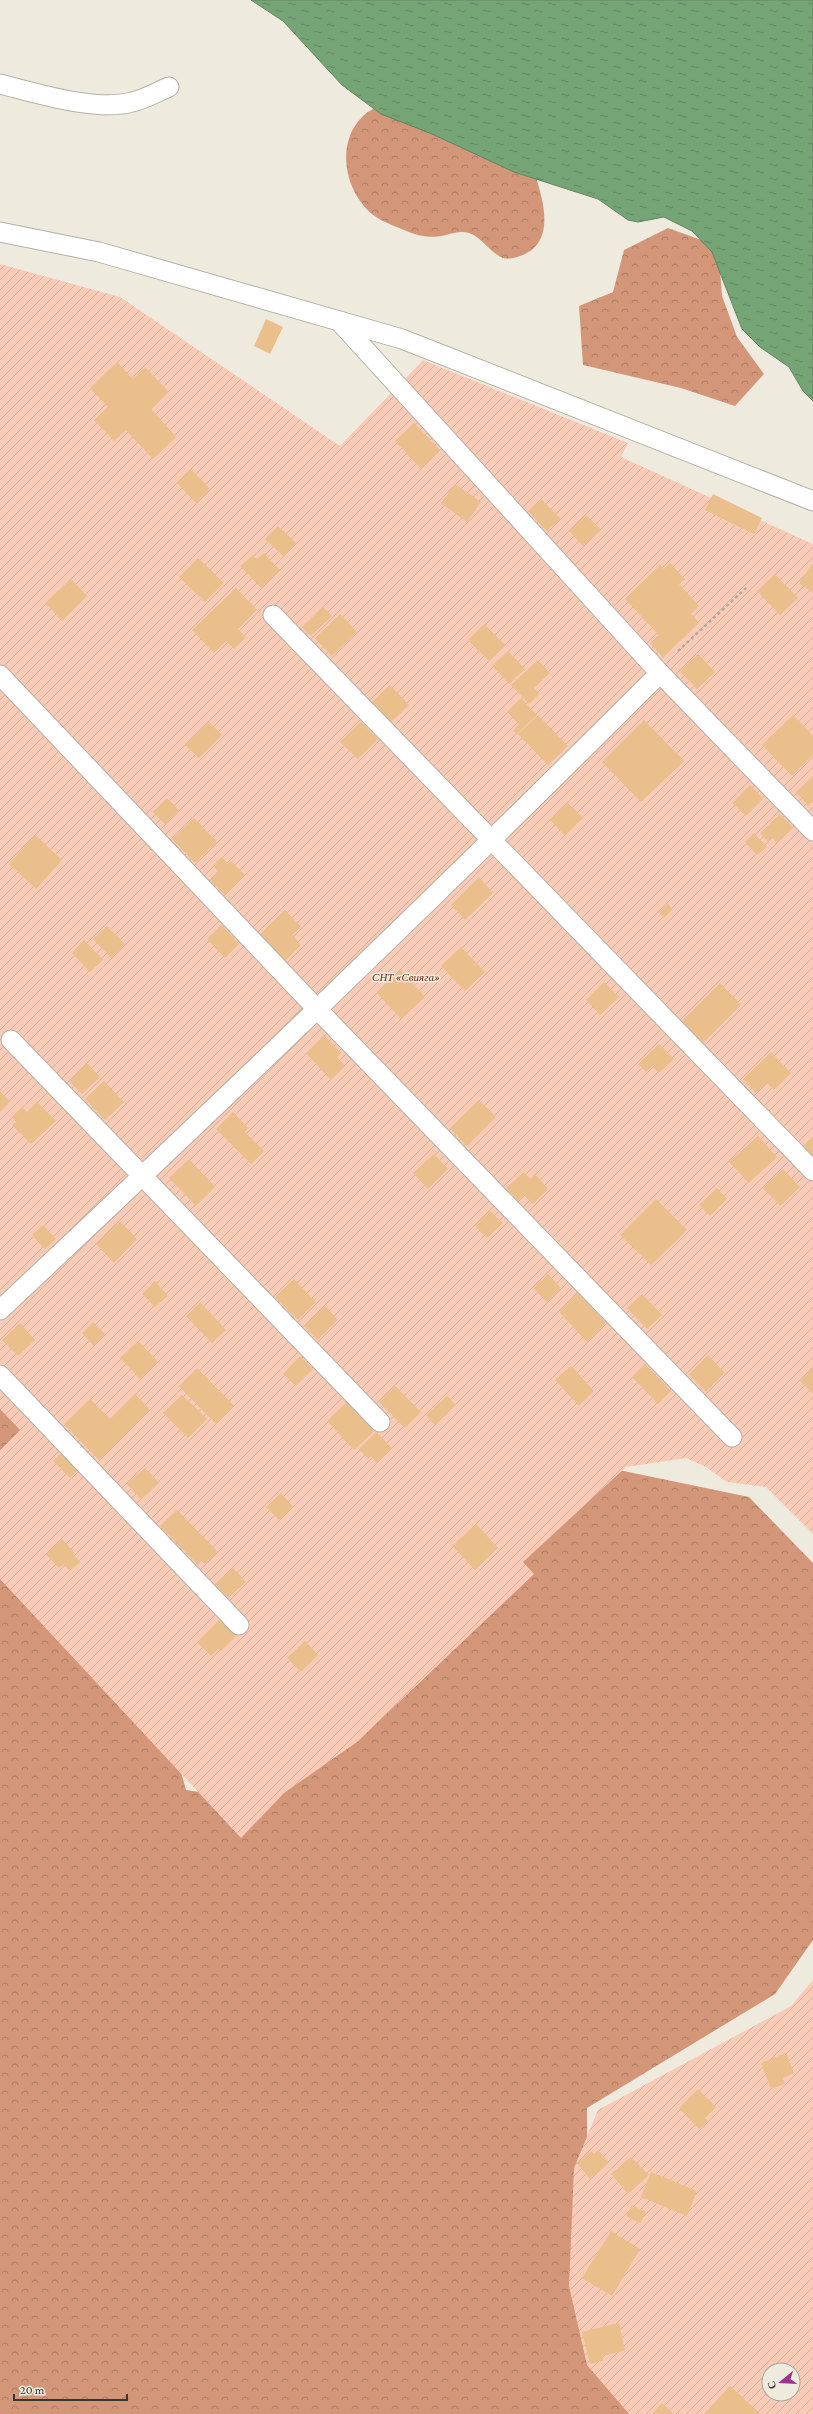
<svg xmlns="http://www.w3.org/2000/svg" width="813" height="2414" viewBox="0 0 813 2414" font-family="'Crimson Pro',serif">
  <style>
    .forest { fill: url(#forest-crowns) }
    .garden { fill: url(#garden-furrows); fill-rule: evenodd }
    .water { fill: url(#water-ripples); stroke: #628462 }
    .building { fill: #eabf8b }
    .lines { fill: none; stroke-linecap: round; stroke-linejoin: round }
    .service-casing { stroke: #b3b0a5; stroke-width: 21 }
    .path { stroke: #aeaba1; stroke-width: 2.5; stroke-dasharray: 3 3; stroke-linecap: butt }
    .service { stroke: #fff; stroke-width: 19 }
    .labels { text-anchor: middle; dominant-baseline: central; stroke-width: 3; stroke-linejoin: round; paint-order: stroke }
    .park-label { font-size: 11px; font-style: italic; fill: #652d0c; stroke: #eeebde }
  </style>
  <defs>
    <pattern id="forest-crowns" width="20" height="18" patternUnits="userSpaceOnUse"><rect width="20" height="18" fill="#d39679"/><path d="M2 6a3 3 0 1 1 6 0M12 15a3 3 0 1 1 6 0" fill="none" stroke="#ac7b64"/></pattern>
    <pattern id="garden-furrows" width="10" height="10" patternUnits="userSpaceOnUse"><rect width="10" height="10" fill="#f9cbb6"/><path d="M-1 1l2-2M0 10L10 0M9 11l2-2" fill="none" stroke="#d6af9d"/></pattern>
    <pattern id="water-ripples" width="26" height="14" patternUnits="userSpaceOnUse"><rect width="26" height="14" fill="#75a577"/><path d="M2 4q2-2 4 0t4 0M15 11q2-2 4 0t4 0" fill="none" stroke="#618762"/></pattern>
  </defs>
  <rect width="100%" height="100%" fill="#eeebde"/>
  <g class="forest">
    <path d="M 381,105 L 535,174 C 543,200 556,241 523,255 C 517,257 510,260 503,258 C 490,253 482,237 469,233 C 460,230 450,234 442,236 C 432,238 418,236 409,232 C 399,228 385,223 376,217 C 345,195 334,144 363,116 C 368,111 375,108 381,105 Z"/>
    <polygon points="668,228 718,246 722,296 737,337 764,374 735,406 681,388 583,365 579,306 613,292 624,250"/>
    <polygon points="0,1400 33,1429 0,1463"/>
    <polygon points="614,1469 749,1497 813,1563 813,1940 775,1994 587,2108 587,2299 636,2414 0,2414 0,1525 178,1761 186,1790 228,1796 349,1729"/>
  </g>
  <g class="garden">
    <polygon points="0,264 120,297 340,446 423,360 628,443 621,457 813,544 813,1534 766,1487 727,1482 706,1467 686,1458 626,1467 523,1562 534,1574 357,1742 284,1793 241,1838 0,1579 0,1450 20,1430 0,1409"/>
    <path d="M 813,1980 L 813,2414 L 629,2414 L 587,2365 L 569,2286 L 574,2168 L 598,2110 L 791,2006 ZM 769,2370 L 793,2370 L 793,2394 L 769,2394 Z"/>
  </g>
  <polygon class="water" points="251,0 813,0 813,401 803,391 789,367 760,347 742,329 712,252 692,231 664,217 638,222 628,220 598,199 514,172 432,134 381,114 342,85 283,21"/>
  <g class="building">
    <polygon points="266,319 283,327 270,354 254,346"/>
    <polygon points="117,362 133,379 145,367 169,392 151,409 176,437 153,459 126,430 114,441 94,420 108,407 90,388"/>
    <polygon points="414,423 440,450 421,469 395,441"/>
    <polygon points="191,469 210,489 196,503 177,483"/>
    <polygon points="455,484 481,502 467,522 441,503"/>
    <polygon points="713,494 762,518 754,534 705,510"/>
    <polygon points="541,499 561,519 547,531 528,511"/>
    <polygon points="586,515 601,530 583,546 569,531"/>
    <polygon points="278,526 296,543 284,557 265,539"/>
    <polygon points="264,553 280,570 261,588 240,566 253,555 257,559"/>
    <polygon points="198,558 224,583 205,602 179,577"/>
    <polygon points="670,563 685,579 679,584 699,606 691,614 699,623 663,657 650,643 659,635 625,599 660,565 664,569"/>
    <polygon points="813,563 813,593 799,583"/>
    <polygon points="775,574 798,598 780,615 757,591"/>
    <polygon points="71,579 87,596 62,621 45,603"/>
    <polygon points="236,588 257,610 238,629 246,637 234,649 226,641 214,653 192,630"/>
    <polygon points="323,607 332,616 311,636 302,627"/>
    <polygon points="340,614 357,632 332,656 315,638"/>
    <polygon points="484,624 505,645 489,661 468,640"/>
    <polygon points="508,651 525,669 509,684 492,666"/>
    <polygon points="698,654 715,672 697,689 680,671"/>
    <polygon points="538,660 550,673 534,688 539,694 529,704 511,685"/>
    <polygon points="390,685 409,705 391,722 372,702"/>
    <polygon points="521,698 537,715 517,734 513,731 519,724 507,712"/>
    <polygon points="538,715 568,746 548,765 518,734"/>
    <polygon points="793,715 813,736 813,755 792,776 762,745"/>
    <polygon points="644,720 684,761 641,802 602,762"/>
    <polygon points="209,722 222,735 199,758 185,745"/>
    <polygon points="361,722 378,739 358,759 340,742"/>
    <polygon points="813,776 813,801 808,806 796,792"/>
    <polygon points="750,785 763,799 746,816 732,803"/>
    <polygon points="167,798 179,810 165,824 153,812"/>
    <polygon points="568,803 583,818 565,836 550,820"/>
    <polygon points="780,814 793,828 777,843 772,838 768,842 760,833"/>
    <polygon points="194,818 217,842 195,863 172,839"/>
    <polygon points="754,833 767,847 757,855 745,842"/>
    <polygon points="35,835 62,860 36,889 9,864"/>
    <polygon points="222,857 228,864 231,861 245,875 225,895 210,880 219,872 213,865"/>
    <polygon points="479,877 493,893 465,920 451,905"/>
    <polygon points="668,904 673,909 664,918 659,912"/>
    <polygon points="285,910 301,927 292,935 301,945 284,962 260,934"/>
    <polygon points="221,925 239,944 225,958 207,939"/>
    <polygon points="107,926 125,944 111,958 93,939"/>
    <polygon points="84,940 103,960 90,972 72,953"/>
    <polygon points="461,947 485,972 465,991 441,966"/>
    <polygon points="401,970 425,997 401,1019 377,993"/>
    <polygon points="604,982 619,997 600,1015 586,1000"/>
    <polygon points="720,983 741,1005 703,1043 682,1021"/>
    <polygon points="324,1035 341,1053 337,1057 345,1066 331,1080 306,1053"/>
    <polygon points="659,1044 674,1059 659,1073 652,1066 646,1072 638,1064"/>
    <polygon points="771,1052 791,1073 774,1090 767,1083 756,1093 743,1079"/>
    <polygon points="87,1063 100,1077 82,1094 69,1081"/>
    <polygon points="104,1081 124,1102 105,1120 85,1099"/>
    <polygon points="0,1091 10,1102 0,1112"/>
    <polygon points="479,1100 496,1117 467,1146 450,1128"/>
    <polygon points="37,1102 56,1121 31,1144 12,1125 16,1122 12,1117 22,1107 27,1112"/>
    <polygon points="233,1112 248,1128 245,1132 264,1151 251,1164 216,1129"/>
    <polygon points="758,1136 777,1157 749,1183 729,1162"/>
    <polygon points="813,1136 813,1156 803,1146"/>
    <polygon points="434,1154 448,1169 428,1189 413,1173"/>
    <polygon points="189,1159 215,1187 196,1206 169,1178"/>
    <polygon points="783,1169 800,1187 780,1206 763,1188"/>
    <polygon points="524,1172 530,1179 535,1174 548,1189 533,1204 524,1195 518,1201 506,1188"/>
    <polygon points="717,1188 727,1199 710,1216 699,1205"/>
    <polygon points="656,1199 687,1230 651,1265 620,1235"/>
    <polygon points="490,1211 503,1223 487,1238 475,1226"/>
    <polygon points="120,1221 137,1239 114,1263 96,1244"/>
    <polygon points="43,1225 56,1239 45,1249 32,1235"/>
    <polygon points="548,1274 561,1288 547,1302 533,1288"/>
    <polygon points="294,1279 316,1302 298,1320 275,1297"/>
    <polygon points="155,1281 168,1296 155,1307 142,1294"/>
    <polygon points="578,1293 606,1323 587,1342 559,1312"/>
    <polygon points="642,1294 662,1315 647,1329 627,1308"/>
    <polygon points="200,1302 226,1330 212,1343 186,1316"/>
    <polygon points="325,1306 338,1320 318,1340 304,1326"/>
    <polygon points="93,1322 105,1334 94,1346 82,1333"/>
    <polygon points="20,1323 35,1340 18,1356 2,1340"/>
    <polygon points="138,1341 158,1362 140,1379 120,1358"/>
    <polygon points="708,1355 725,1373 706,1392 689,1374"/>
    <polygon points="300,1356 313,1369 296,1386 283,1374"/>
    <polygon points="645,1364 671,1391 658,1404 632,1377"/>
    <polygon points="571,1366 594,1391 579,1406 555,1380"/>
    <polygon points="197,1368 234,1406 216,1424 179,1386"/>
    <polygon points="813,1368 813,1394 800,1381"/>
    <polygon points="395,1386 421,1412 405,1428 379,1402"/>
    <polygon points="135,1394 150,1410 99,1460 64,1424 90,1399 110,1419"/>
    <polygon points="182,1395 207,1419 188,1438 163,1413"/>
    <polygon points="447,1396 456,1405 435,1425 426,1415"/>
    <polygon points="347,1402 374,1431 354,1450 327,1421"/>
    <polygon points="376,1432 392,1448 377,1463 371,1456 368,1459 359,1449"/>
    <polygon points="64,1450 81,1467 70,1478 53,1461"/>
    <polygon points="145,1468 159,1483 141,1500 127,1484"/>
    <polygon points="281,1493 293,1507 279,1520 266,1507"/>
    <polygon points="177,1510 218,1552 205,1564 201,1561 198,1565 160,1526"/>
    <polygon points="476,1524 498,1548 475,1570 452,1546"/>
    <polygon points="62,1539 75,1553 73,1555 80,1562 70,1571 64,1564 59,1568 46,1554"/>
    <polygon points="233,1568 246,1582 228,1598 215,1584"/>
    <polygon points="220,1619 236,1636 221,1651 218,1649 211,1656 197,1642"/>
    <polygon points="305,1641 318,1655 301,1672 287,1658"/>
    <polygon points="786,2053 794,2073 783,2078 785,2084 771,2089 761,2063"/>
    <polygon points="698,2089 716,2107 705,2118 708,2121 699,2129 679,2108"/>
    <polygon points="598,2150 609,2163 590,2179 577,2163 591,2151 594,2154"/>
    <polygon points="631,2157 649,2175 628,2194 611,2174"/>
    <polygon points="651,2172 697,2191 687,2216 641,2197"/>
    <polygon points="632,2205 646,2212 640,2223 626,2216"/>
    <polygon points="611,2231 640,2249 612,2296 582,2278"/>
    <polygon points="619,2323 625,2351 602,2356 603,2361 590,2364 582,2332"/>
    <polygon points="730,2386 761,2414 704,2414"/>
    <polygon points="662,2403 674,2414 652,2414"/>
  </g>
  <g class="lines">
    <g class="service-casing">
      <g id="service">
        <path d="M 0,84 C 36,93 97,112 132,102 C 145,99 157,92 169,87"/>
        <polyline points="0,232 99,252 402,339 813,501"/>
        <polyline points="339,321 657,670 813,831"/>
        <polyline points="273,615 813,1171"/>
        <polyline points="0,675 317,1009 732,1437"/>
        <polyline points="11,1040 380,1422"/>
        <path d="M 0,1310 C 223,1101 444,889 660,673"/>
        <polyline points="0,1375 239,1625"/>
      </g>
    </g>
    <polyline class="path" points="678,651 746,588"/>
    <use href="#service" class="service"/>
  </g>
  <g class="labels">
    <g class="park-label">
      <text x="406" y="977">СНТ «Свияга»</text>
    </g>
  </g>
  <g transform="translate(781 2382) rotate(252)"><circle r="19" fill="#eeebde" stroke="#a5a399"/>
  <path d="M0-3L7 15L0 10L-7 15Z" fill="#9e3191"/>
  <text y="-6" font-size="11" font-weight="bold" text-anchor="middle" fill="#373631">С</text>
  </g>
  <path d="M14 2394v6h113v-6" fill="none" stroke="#373631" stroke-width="2"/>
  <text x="20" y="2394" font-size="12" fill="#373631" stroke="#eeebde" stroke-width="3" paint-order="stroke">20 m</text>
</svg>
